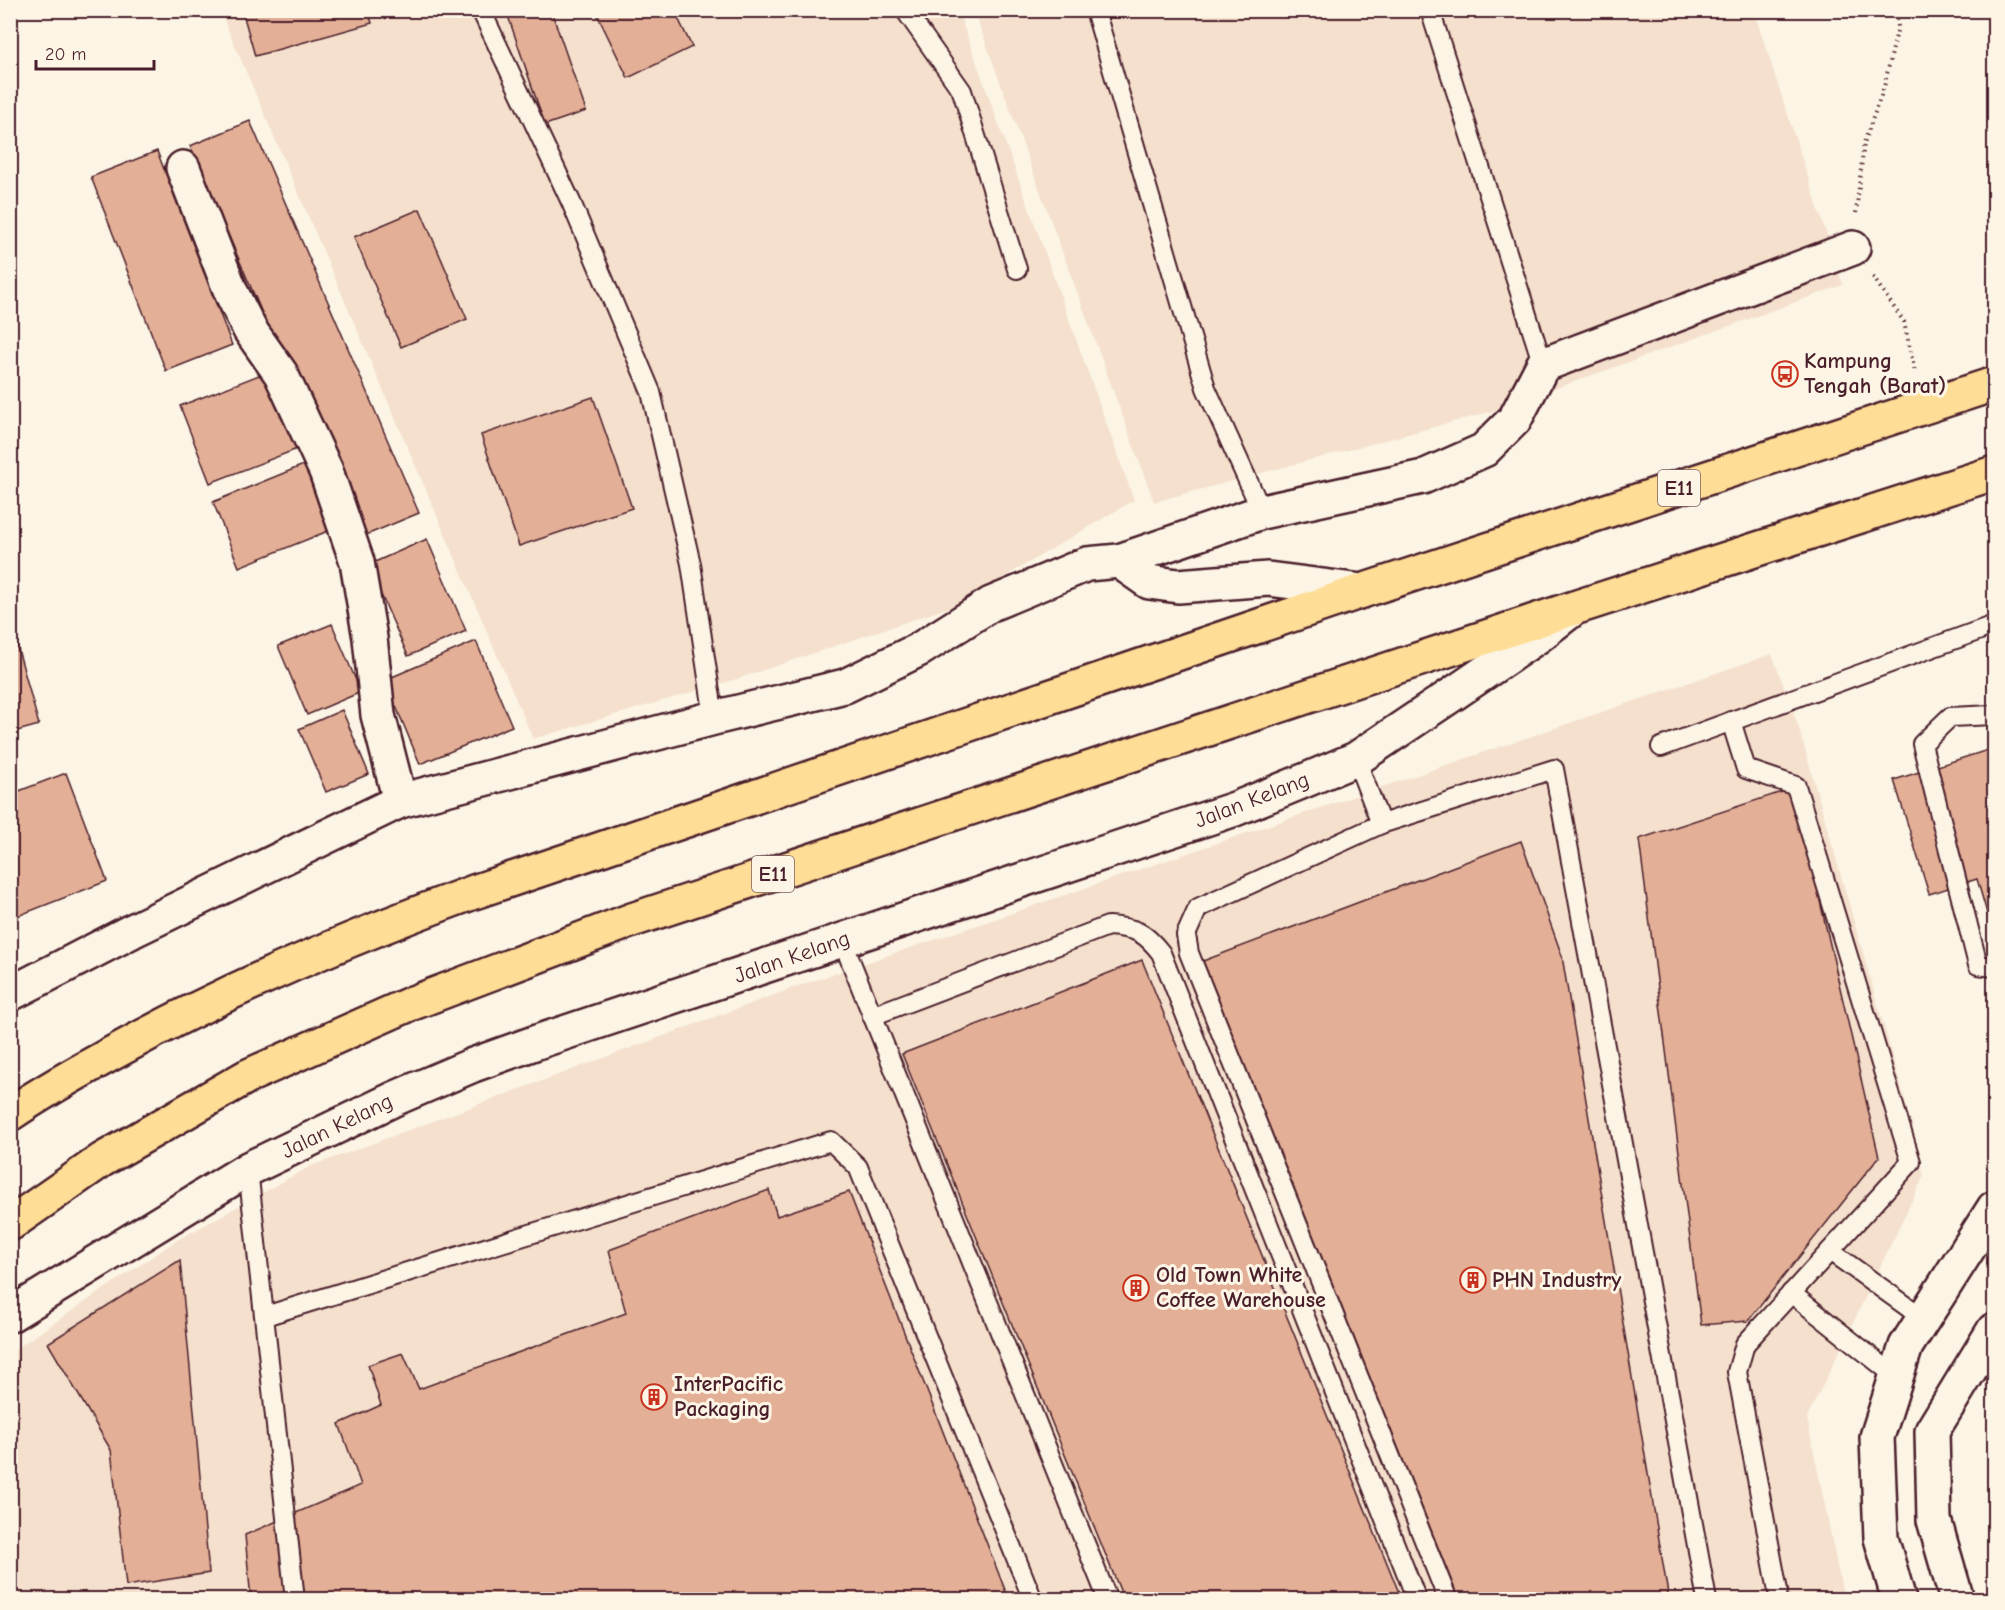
<svg xmlns="http://www.w3.org/2000/svg" width="2005" height="1610" viewBox="0 0 2005 1610" font-family="'Comic Neue',sans-serif">
  <style>
    .built { fill: #f4e0cd }
    .building { fill: #e3af96; stroke: #4a1f2b; stroke-width: 1.5 }
    .lines { fill: none; stroke-linecap: round; stroke-linejoin: round }
    .service-casing { stroke: #4a1f2b; stroke-width: 22 }
    .minor-casing { stroke: #4a1f2b; stroke-width: 38 }
    .tertiary-casing { stroke: #4a1f2b; stroke-width: 38 }
    .motorway-casing { stroke: #4a1f2b; stroke-width: 38 }
    .path { stroke: #4a1f2b; stroke-width: 4; stroke-dasharray: 1.5 4.5; stroke-linecap: butt }
    .service { stroke: #fcf5e5; stroke-width: 18 }
    .minor { stroke: #fcf5e5; stroke-width: 33 }
    .tertiary { stroke: #fcf5e5; stroke-width: 33 }
    .motorway { stroke: #fedd96; stroke-width: 33 }
    .labels { text-anchor: middle; dominant-baseline: central; stroke-width: 6; stroke-linejoin: round; paint-order: stroke }
    .shield { fill: #fcf5e5; stroke: #7f5f63; stroke-width: 1.5 }
    .shield-label { font-size: 21px; font-weight: bold; fill: #4a1f2b }
    .poi-label { font-size: 22px; font-weight: bold; fill: #4a1f2b; stroke: #fcf5e5; text-anchor: start }
    .street-label { font-size: 22px; fill: #4a1f2b; stroke: #fcf5e5 }
  </style>
  <rect width="100%" height="100%" fill="#fcf5e5"/>
  <filter id="ink" filterUnits="userSpaceOnUse"><feTurbulence type="fractalNoise" baseFrequency=".0167" numOctaves="2"/><feDisplacementMap in="SourceGraphic" scale="12" xChannelSelector="R" yChannelSelector="G"/><feConvolveMatrix kernelMatrix="1 2 1 2 8 2 1 2 1" color-interpolation-filters="sRGB"/></filter>
  <g filter="url(#ink)">
    <g class="built">
      <polygon points="220,11 958,11 1134,500 959,604 737,679 533,739"/>
      <polygon points="974,11 1754,11 1843,285 1490,412 1154,502"/>
      <polygon points="1772,654 1798,725 1903,1093 1924,1176 1807,1418 1844,1599 11,1600 11,1352 174,1242 309,1167 804,984"/>
    </g>
    <g class="building">
      <polygon points="242,10 368,10 372,23 255,56"/>
      <polygon points="384,10 413,10 386,18"/>
      <polygon points="506,10 551,10 586,111 545,125"/>
      <polygon points="595,10 674,10 692,47 628,78"/>
      <polygon points="250,121 419,513 359,538 190,146"/>
      <polygon points="157,151 232,345 166,371 91,177"/>
      <polygon points="420,209 467,319 401,347 354,237"/>
      <polygon points="267,372 297,449 210,483 180,406"/>
      <polygon points="593,397 632,508 519,546 481,435"/>
      <polygon points="306,464 333,529 239,567 213,502"/>
      <polygon points="427,539 466,631 408,656 368,565"/>
      <polygon points="10,620 39,725 10,733"/>
      <polygon points="332,624 361,692 307,715 278,646"/>
      <polygon points="476,641 512,726 420,764 385,680"/>
      <polygon points="342,710 369,774 326,792 299,729"/>
      <polygon points="1994,748 1994,934 1993,934 1977,879 1929,894 1894,780"/>
      <polygon points="10,768 19,791 66,773 107,881 10,919"/>
      <polygon points="1794,788 1879,1157 1748,1321 1701,1325 1639,839"/>
      <polygon points="1521,841 1562,956 1669,1600 1459,1600 1203,961"/>
      <polygon points="1142,960 1402,1600 1124,1600 902,1054"/>
      <polygon points="769,1190 777,1216 849,1192 1009,1600 251,1600 245,1535 361,1485 339,1424 381,1405 368,1365 403,1353 419,1389 626,1313 609,1250"/>
      <polygon points="180,1260 209,1573 126,1586 111,1450 48,1343"/>
    </g>
    <g class="lines">
      <g class="service-casing">
        <g id="service">
          <polyline points="481,10 571,202 651,392 691,564 714,718"/>
          <polyline points="905,10 962,91 1017,269"/>
          <polyline points="1095,10 1206,388 1262,512"/>
          <polyline points="1430,10 1543,365"/>
          <polyline points="1994,715 1950,717 1922,744 1978,965 1994,967"/>
          <polyline points="1731,721 1746,769 1796,786 1911,1162 1745,1344 1737,1372 1778,1591"/>
          <polyline points="1661,747 1994,625"/>
          <polyline points="1356,759 1381,824"/>
          <polyline points="842,940 1108,1600"/>
          <path d="M 872,1016 L 1108,926 C 1135,928 1144,931 1161,953 L 1417,1600"/>
          <polyline points="248,1169 295,1600"/>
          <polyline points="1830,1251 1923,1318"/>
          <polyline points="1791,1293 1895,1376"/>
          <polyline points="265,1316 831,1141 858,1167 1033,1600"/>
          <polyline points="1448,1600 1189,953 1186,935 1198,908 1381,824 1554,769 1707,1600"/>
        </g>
      </g>
      <g class="minor-casing">
        <g id="minor">
          <polyline points="183,168 231,292 250,330 281,374 326,471 357,562 370,638 378,715 400,801"/>
          <polyline points="1119,561 1149,582 1178,586 1268,579 1362,591"/>
          <polyline points="10,994 132,931 400,801 714,718 845,686 920,649 991,604 1087,564 1119,561 1262,512 1423,477 1484,450 1515,419 1543,365 1853,248"/>
          <polyline points="10,1315 248,1169 396,1098 473,1065 537,1042 1235,809 1306,780 1356,759 1450,696 1538,636 1569,612"/>
        </g>
      </g>
      <g class="tertiary-casing">
        <g id="tertiary">
          <polyline points="1899,1600 1881,1538 1877,1437 1906,1346 1994,1208"/>
          <polyline points="1957,1600 1934,1520 1932,1431 1994,1330"/>
        </g>
      </g>
      <g class="motorway-casing">
        <g id="motorway">
          <path d="M 10,1114 C 47,1089 85,1068 124,1047 C 236,985 354,936 474,892 L 1362,591 L 1994,384"/>
          <polyline points="10,1224 102,1160 248,1076 410,1004 632,920 1574,608 1994,473"/>
        </g>
      </g>
      <g class="path">
        <polyline points="1856,213 1864,143 1884,87 1898,27 1896,10"/>
        <polyline points="1873,277 1904,322 1915,372"/>
      </g>
      <use href="#service" class="service"/>
      <use href="#minor" class="minor"/>
      <use href="#tertiary" class="tertiary"/>
      <use href="#motorway" class="motorway"/>
    </g>
  </g>
  <defs>
    <g id="bus-ring" transform="scale(1.35)"><circle r="9.5" fill="#fcf5e5" stroke="#c8321e" stroke-width="1.5"/><path d="M-5-6H5V4H4V6H2V4H-2V6H-4V4H-5ZM-3.5-4V0h7V-4ZM-3.5 1.2v1.5H-2V1.2ZM2 1.2v1.5H3.5V1.2Z" fill="#c8321e"/></g>
    <g id="building-ring" transform="scale(1.35)"><circle r="9.5" fill="#fcf5e5" stroke="#c8321e" stroke-width="1.5"/><path d="M-4-6H4V6H1V3H-1V6H-4ZM-2.5-4.3h1.7v1.8h-1.7ZM.8-4.3h1.7v1.8H.8ZM-2.5-1h1.7V.8h-1.7ZM.8-1h1.7V.8H.8Z" fill="#c8321e"/></g>
  </defs>
  <g fill-rule="evenodd">
    <use href="#bus-ring" x="1785" y="374"/>
    <use href="#building-ring" x="1473" y="1280"/>
    <use href="#building-ring" x="1136" y="1288"/>
    <use href="#building-ring" x="654" y="1397"/>
  </g>
  <g class="labels">
    <g class="shield">
      <rect x="1658" y="470" width="42" height="36" rx="4.5"/>
      <rect x="752" y="856" width="42" height="36" rx="4.5"/>
    </g>
    <g class="shield-label">
      <text x="1679" y="488">E11</text>
      <text x="773" y="874">E11</text>
    </g>
    <g class="poi-label">
      <text x="1804" y="361">Kampung<tspan x="1804" dy="25">Tengah (Barat)</tspan></text>
      <text x="1156" y="1275">Old Town White<tspan x="1156" dy="25">Coffee Warehouse</tspan></text>
      <text x="1492" y="1280">PHN Industry</text>
      <text x="674" y="1384">InterPacific<tspan x="674" dy="25">Packaging</tspan></text>
    </g>
    <g class="street-label">
      <text transform="translate(1252 800) rotate(-21)">Jalan Kelang</text>
      <text transform="translate(792 957) rotate(-19)">Jalan Kelang</text>
      <text transform="translate(337 1126) rotate(-26)">Jalan Kelang</text>
    </g>
  </g>
  <rect width="2005" height="1610" fill="none" stroke="#fcf5e5" stroke-width="36"/>
  <rect x="18" y="18" width="1969" height="1574" fill="none" stroke="#4a1f2b" stroke-width="2" filter="url(#ink)"/>
  <path d="M36 60v9h118v-9" fill="none" stroke="#4a1f2b" stroke-width="3"/>
  <text x="45" y="60" font-size="18" fill="#4a1f2b" stroke="#fcf5e5" stroke-width="4.5" paint-order="stroke">20 m</text>
</svg>
